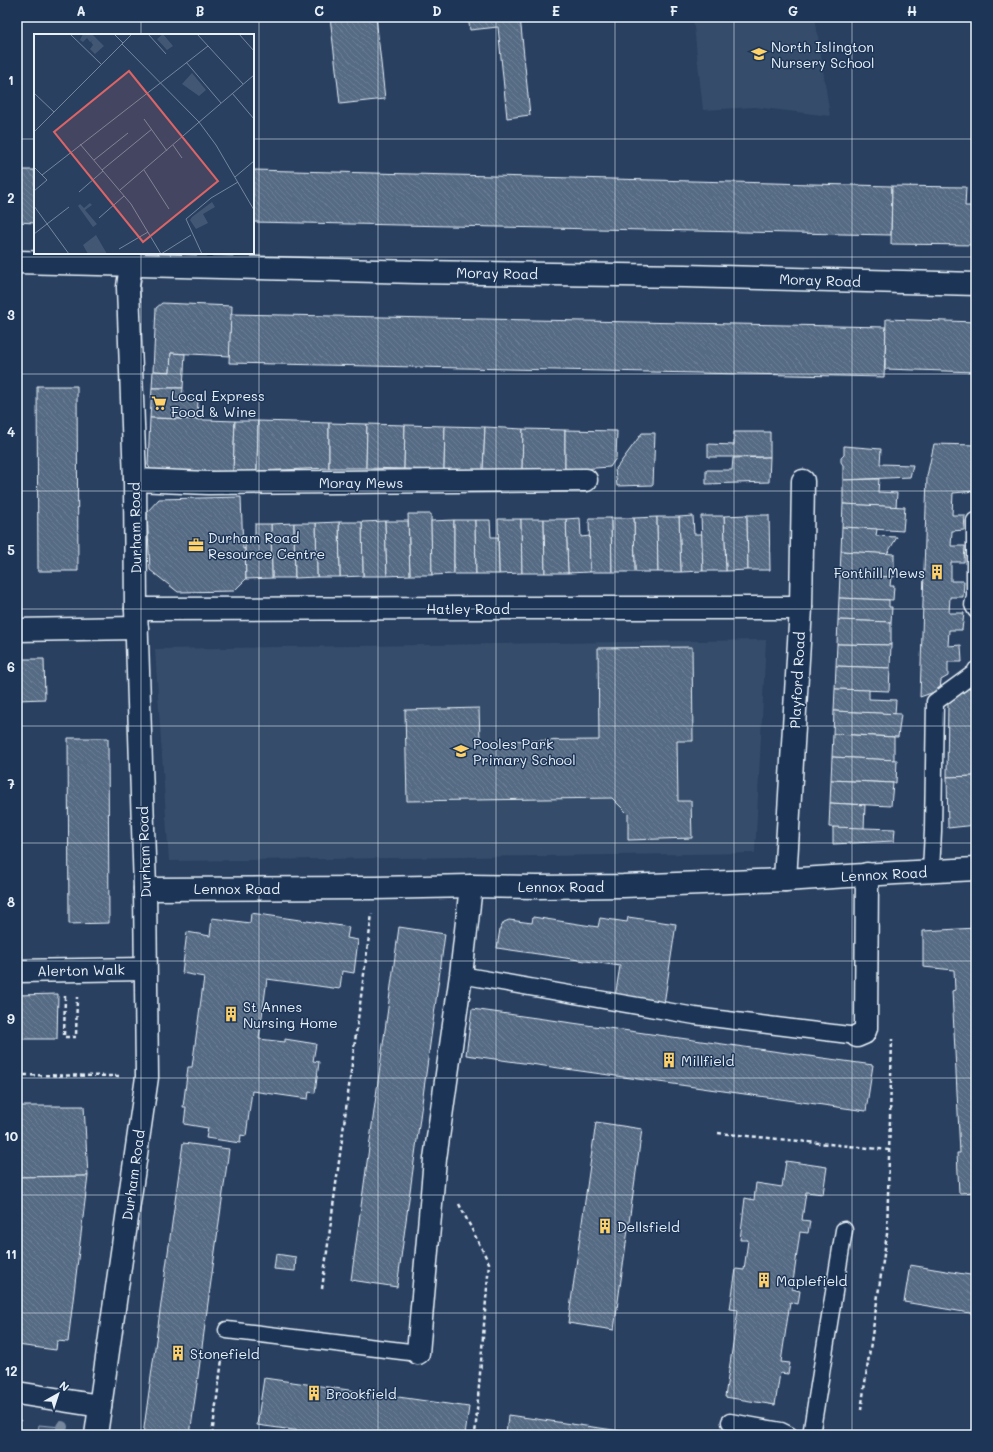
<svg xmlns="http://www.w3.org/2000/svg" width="993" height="1452" viewBox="0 0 993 1452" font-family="Mali,sans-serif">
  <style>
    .built { fill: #364d6b }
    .garden { fill: #415774; stroke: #94a4b6 }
    .building { fill: url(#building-back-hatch); stroke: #e8f1f8 }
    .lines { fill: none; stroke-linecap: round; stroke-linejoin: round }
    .service-casing { stroke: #e8f1f8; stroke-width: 19 }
    .minor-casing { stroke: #e8f1f8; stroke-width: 25 }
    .path { stroke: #e8f1f8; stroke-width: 2.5; stroke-dasharray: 4 3; stroke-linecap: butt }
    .service { stroke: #1d3557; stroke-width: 16 }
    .minor { stroke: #1d3557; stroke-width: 22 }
    .tree { fill: #77889e }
    .grid { fill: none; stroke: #e8f1f8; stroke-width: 1; stroke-opacity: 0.55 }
    .labels { text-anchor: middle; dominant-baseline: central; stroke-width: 3; stroke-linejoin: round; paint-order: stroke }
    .poi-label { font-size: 14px; fill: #e8f1f8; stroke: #1d3557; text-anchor: start }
    .street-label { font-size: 14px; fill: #e8f1f8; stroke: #1d3557 }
    .inset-road { fill: none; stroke: #75879d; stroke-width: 1 }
    .view { fill: #db6466; fill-opacity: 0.15; stroke: #db6466; stroke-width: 2 }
    .inset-edge { fill: none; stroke: #e8f1f8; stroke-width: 2 }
    .neatline { fill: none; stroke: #e8f1f8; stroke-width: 1.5 }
    .grid-label { font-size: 13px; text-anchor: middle; font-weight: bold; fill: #e8f1f8 }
  </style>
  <defs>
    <pattern id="building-back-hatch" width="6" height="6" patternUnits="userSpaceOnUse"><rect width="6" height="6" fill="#556a83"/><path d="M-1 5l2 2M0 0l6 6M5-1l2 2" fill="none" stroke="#6d8095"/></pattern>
  </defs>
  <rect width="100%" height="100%" fill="#294061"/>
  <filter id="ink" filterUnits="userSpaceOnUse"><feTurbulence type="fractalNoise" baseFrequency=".025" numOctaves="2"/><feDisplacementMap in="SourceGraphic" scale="8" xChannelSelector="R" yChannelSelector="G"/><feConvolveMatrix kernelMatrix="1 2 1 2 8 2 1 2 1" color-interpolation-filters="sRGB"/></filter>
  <g filter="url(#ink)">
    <g class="built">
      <polygon points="693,17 815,17 830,116 755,107 703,110"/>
      <polygon points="766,640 755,853 169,861 155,649"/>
    </g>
    <polygon class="garden" points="39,1425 62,1427 69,1435 37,1435"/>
    <g class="building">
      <polygon points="330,17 376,17 385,99 340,104"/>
      <polygon points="468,17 520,17 530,115 507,118 498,27 470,30"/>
      <polygon points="17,170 35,170 35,223 17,222"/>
      <polygon points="253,170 892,186 891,235 253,222"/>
      <polygon points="892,186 966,187 965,206 976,206 976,245 891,244"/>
      <polygon points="162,303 232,306 230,356 171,353 170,372 153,371 156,308"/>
      <polygon points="231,314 886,327 884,377 229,363"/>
      <polygon points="886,319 976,322 976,372 885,369"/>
      <polygon points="171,353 185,354 183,388 152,388 153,371 170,372"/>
      <polygon points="37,386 77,386 78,571 38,571"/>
      <polygon points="152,388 183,388 182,400 198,400 197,419 150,418"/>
      <polygon points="150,418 235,421 233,472 151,470 148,465"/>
      <polygon points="235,421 258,421 257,471 233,472"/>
      <polygon points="258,421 329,423 329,468 257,471"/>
      <polygon points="329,423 367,424 366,468 329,468"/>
      <polygon points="367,424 405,425 404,469 366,468"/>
      <polygon points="405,425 445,426 444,470 404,469"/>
      <polygon points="445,426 485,427 483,471 444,470"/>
      <polygon points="485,427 523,429 522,472 483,471"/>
      <polygon points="523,429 565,430 565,470 522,472"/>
      <polygon points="565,430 617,431 616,458 610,467 565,470"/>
      <polygon points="734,432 770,432 770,457 708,457 708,444 734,445"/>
      <polygon points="642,433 655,433 653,485 617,486 615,470"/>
      <polygon points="934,444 976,445 976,491 953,493 952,515 965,515 964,530 952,531 951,546 965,546 964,562 951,562 951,581 964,581 963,597 950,597 949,613 964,613 962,630 949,630 948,646 961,645 962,662 948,662 948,676 941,680 940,690 920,697 927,476"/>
      <polygon points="844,446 881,449 880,464 913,465 910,477 843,480 843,465 841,462 841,458 844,455"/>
      <polygon points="770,457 769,482 706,484 706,470 732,470 733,458"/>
      <polygon points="879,479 878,492 897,493 896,507 843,504 843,480"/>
      <polygon points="241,497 243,549 245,548 246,579 234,591 178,592 150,570 147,512 159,499"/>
      <polygon points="843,504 905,507 903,531 842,527"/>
      <polygon points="408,514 431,514 432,575 410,575"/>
      <polygon points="747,515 748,570 726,571 724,516"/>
      <polygon points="747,515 769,515 770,570 748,570"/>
      <polygon points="693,516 694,534 702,534 703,571 681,572 679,517"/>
      <polygon points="701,516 724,516 726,571 703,571"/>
      <polygon points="657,517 658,572 635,572 634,518"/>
      <polygon points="657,517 679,517 681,572 658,572"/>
      <polygon points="580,518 581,537 590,536 590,572 568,573 566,519"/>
      <polygon points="589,518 611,518 612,572 590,572"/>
      <polygon points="611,518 634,518 635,572 612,572"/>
      <polygon points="498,519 521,519 522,573 499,574"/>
      <polygon points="521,519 544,519 545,573 522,573"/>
      <polygon points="544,519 566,519 568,573 545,573"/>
      <polygon points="454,520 454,574 432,575 431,521"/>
      <polygon points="454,520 475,520 476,574 454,574"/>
      <polygon points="475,520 490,520 491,537 498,537 499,574 476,574"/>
      <polygon points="385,521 387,576 363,576 362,522"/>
      <polygon points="385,521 408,521 410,575 387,576"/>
      <polygon points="339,522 362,522 363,576 340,577"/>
      <polygon points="339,522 340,577 317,577 316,523"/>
      <polygon points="294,523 295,578 272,578 271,524"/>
      <polygon points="294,523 316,523 317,577 295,578"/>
      <polygon points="255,524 271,524 272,578 246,579 245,543 255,543"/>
      <polygon points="842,527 877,529 876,536 897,537 887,554 841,551"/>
      <polygon points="841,551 894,554 894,577 840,575"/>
      <polygon points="840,575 891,577 890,586 894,586 893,600 839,598"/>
      <polygon points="839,598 889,600 889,607 892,607 891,622 838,620"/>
      <polygon points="838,620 891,622 891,645 837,644"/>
      <polygon points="837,644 891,645 890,668 836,666"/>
      <polygon points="692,647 693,741 677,741 678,801 691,801 692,838 628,840 628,814 612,798 407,801 405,710 479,708 480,741 599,740 598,648"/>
      <polygon points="17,659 44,659 45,699 17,700"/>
      <polygon points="836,666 890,668 889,691 835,689"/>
      <polygon points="962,688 976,688 976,776 947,777 948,703"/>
      <polygon points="835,689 869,690 869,699 896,700 895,714 834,711"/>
      <polygon points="834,711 901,714 898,737 833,734"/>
      <polygon points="833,734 894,737 894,760 832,757"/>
      <polygon points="68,738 108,738 109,923 69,924"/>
      <polygon points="832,757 897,760 896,783 831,780"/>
      <polygon points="17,768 18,850 17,850"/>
      <polygon points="976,776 976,825 948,828 947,777"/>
      <polygon points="831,780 893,783 891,806 830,803"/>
      <polygon points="830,803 865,805 864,829 829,827"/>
      <polygon points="833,827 895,829 894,841 833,844"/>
      <polygon points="251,913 349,927 347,938 358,940 354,973 342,971 340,989 267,979 259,1039 285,1042 285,1039 316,1044 313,1061 319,1062 315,1093 309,1092 308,1099 252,1091 246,1136 241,1135 240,1143 206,1138 208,1128 184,1124 186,1107 183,1107 188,1067 192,1067 204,977 182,973 187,932 210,936 212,918 250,923"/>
      <polygon points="533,917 598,927 600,918 627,922 628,917 676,924 664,1004 615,997 620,966 497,948 500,929 504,922 509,920 532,923"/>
      <polygon points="399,927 445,934 397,1287 351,1280"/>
      <polygon points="976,928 976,1192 959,1193 957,1153 960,1153 952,991 955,990 954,970 923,967 923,931"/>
      <polygon points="58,994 57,1039 21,1039 22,1063 17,1063 17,995"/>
      <polygon points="472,1009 873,1065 866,1111 466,1055"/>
      <polygon points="17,1106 84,1106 88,1176 17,1177"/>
      <polygon points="596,1122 642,1129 614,1330 568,1323"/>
      <polygon points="183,1143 229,1149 190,1435 143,1435"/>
      <polygon points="786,1161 827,1167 823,1194 806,1192 802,1220 810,1221 808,1233 800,1232 792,1289 800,1291 798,1304 790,1302 781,1362 790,1363 788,1374 780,1373 775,1405 725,1397 738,1310 730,1309 736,1269 744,1270 748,1240 740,1240 745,1198 754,1200 756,1183 782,1187"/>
      <polygon points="88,1176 68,1342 57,1341 56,1350 17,1345 17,1177"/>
      <polygon points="276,1254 296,1257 295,1271 274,1269"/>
      <polygon points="910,1265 976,1276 976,1314 904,1302"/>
      <polygon points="264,1378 469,1407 465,1435 330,1435 257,1425"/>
      <polygon points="508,1415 649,1435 506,1435"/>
    </g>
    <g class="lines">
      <g class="service-casing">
        <g id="service">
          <polyline points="975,521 975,597 973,605 976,610"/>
          <polyline points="931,871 933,831 935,702 976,672 976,670"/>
          <polyline points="461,975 695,1016 857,1036"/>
          <polyline points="227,1330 418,1353"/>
          <polyline points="730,1422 781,1431 789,1435"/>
          <polyline points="811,1435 844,1230"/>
        </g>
      </g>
      <g class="minor-casing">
        <g id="minor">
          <polyline points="17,262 417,272 685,276 976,284"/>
          <polyline points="135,480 208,483 586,480"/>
          <polyline points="136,609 476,608 801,608"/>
          <polyline points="17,630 137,628"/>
          <polyline points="785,880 801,608 803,481"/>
          <polyline points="145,889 376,888 471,886 537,887 623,886 785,880 896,873 976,869"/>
          <polyline points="17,971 145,969"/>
          <polyline points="857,1036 864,1033 866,1028 867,874"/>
          <polyline points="418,1353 435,1159 461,975 471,886"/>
          <polyline points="17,1393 100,1406"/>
          <polyline points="96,1435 147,1077 145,889 136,609 135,480 128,287 131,265"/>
        </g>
      </g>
      <g class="path">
        <polyline points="65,996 64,1037 76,1037 77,997"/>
        <polyline points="17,1075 120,1076"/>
        <polyline points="718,1133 889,1150"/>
        <polyline points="459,1204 489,1263 475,1435"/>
        <polyline points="322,1289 372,914"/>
        <polyline points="861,1410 887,1234 892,1039"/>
        <polyline points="18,1435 20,1420"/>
        <polyline points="212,1435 223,1352"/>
      </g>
      <use href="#service" class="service"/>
      <use href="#minor" class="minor"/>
    </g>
    <circle class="tree" cx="62" cy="1427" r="6"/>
  </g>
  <path class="grid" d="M 141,17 L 141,35M 259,17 L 259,1435M 378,17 L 378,1435M 496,17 L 496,1435M 615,17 L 615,1435M 734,17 L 734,1435M 852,17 L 852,1435M 17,139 L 35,139M 253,139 L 976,139M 141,253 L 141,1435M 17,257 L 976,257M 17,374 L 976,374M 17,491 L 976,491M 17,609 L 976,609M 17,726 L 976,726M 17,843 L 976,843M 17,961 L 976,961M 17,1078 L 976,1078M 17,1195 L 976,1195M 17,1313 L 976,1313"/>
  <defs>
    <g id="school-bare" transform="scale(1.2)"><path d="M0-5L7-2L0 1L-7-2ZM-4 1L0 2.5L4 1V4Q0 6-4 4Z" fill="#ffd166" stroke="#1d3557" stroke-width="2.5" paint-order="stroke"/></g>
    <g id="supermarket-bare" transform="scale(1.2)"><path d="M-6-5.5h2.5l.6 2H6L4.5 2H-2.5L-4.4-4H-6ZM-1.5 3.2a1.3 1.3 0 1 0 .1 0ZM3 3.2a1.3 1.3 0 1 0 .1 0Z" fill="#ffd166" stroke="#1d3557" stroke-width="2.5" paint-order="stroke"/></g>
    <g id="office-bare" transform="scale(1.2)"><path d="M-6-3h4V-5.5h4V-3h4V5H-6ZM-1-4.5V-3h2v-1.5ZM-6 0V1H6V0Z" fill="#ffd166" stroke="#1d3557" stroke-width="2.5" paint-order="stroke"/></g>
    <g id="building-bare" transform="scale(1.2)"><path d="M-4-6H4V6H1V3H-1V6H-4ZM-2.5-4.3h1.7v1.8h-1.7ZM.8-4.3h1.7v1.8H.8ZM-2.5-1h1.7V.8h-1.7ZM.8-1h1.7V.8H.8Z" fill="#ffd166" stroke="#1d3557" stroke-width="2.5" paint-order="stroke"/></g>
  </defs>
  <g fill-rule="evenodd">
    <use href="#school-bare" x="759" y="54"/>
    <use href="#supermarket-bare" x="159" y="403"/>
    <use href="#office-bare" x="196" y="545"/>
    <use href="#building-bare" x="937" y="572"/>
    <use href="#school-bare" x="461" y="751"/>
    <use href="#building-bare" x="231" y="1014"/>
    <use href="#building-bare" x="669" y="1060"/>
    <use href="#building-bare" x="605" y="1226"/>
    <use href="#building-bare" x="764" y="1280"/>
    <use href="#building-bare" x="178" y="1353"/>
    <use href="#building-bare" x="314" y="1393"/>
  </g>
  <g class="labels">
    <g class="poi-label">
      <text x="771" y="46">North Islington<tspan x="771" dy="16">Nursery School</tspan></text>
      <text x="171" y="395">Local Express<tspan x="171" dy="16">Food &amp; Wine</tspan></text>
      <text x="208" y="537">Durham Road<tspan x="208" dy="16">Resource Centre</tspan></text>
      <text x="925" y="572" text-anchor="end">Fonthill Mews</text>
      <text x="473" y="743">Pooles Park<tspan x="473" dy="16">Primary School</tspan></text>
      <text x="243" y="1006">St Annes<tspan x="243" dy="16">Nursing Home</tspan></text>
      <text x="681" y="1060">Millfield</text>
      <text x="617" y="1226">Dellsfield</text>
      <text x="776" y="1280">Maplefield</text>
      <text x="190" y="1353">Stonefield</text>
      <text x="326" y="1393">Brookfield</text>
    </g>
    <g class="street-label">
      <text transform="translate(497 273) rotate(1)">Moray Road</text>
      <text transform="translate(820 280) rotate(2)">Moray Road</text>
      <text x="361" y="482">Moray Mews</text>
      <text transform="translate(135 528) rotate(-91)">Durham Road</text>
      <text x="468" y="608">Hatley Road</text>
      <text transform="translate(797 680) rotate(-87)">Playford Road</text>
      <text transform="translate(144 852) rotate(-92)">Durham Road</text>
      <text transform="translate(884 874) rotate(-3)">Lennox Road</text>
      <text x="561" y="886">Lennox Road</text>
      <text x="237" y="888">Lennox Road</text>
      <text transform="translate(81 970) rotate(-1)">Alerton Walk</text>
      <text transform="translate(133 1175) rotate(-82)">Durham Road</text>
    </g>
  </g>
  <g transform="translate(34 34)">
    <rect width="220" height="220" fill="#294061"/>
    <path d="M 178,168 L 181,173 L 169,180 L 174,189 L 162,195 L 156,186 L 158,183 ZM 56,169 L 58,171 L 51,176 L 63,190 L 59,193 L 44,172 L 46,170 L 50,174 ZM 62,201 L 73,220 L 54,220 L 49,211 Z" fill="#415774"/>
    <path d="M 129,0 L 139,12 L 133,16 L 123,5 ZM 158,39 L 172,56 L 165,62 L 148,50 Z" fill="#415774"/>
    <path d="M 49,0 L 58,0 L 70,12 L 61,20 L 56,15 L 59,11 L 57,8 L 59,6 L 56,8 L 53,4 L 49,8 L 46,6 Z" fill="#415774"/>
    <path class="inset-road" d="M 36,0 L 67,30M 80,0 L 89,9M 114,0 L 132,20M 163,0 L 209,50M 205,0 L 220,17M 88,10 L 165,88 L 182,111 L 220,176M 152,28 L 187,69M 0,59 L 20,78M 198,59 L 220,85M 110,85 L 133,117M 0,98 L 98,0M 46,110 L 97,170 L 127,220M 139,111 L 148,124M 60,126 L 94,99M 0,133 L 8,141 L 174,12M 68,136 L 118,95M 110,136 L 135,175M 201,143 L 220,127M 86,156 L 220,41M 0,157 L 13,146 L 8,141M 45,158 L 69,137M 0,172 L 35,220M 65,184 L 90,162M 0,200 L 35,173M 85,215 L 114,198M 127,220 L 157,201M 168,220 L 152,185 L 177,164 L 204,148"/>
    <path class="view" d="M 95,37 L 184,147 L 109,208 L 20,98 Z"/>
    <rect width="220" height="220" class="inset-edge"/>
  </g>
  <rect width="993" height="1452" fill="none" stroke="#1d3557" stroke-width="44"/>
  <g transform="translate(58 1394) rotate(39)" stroke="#1d3557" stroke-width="3" paint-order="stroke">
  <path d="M0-3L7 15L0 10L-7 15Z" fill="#e8f1f8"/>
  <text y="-6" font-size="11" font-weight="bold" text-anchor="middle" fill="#e8f1f8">N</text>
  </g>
  <rect x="22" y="22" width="949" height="1408" class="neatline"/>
  <g class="grid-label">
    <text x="81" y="16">A</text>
    <text x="200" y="16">B</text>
    <text x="319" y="16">C</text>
    <text x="437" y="16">D</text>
    <text x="556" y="16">E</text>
    <text x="674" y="16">F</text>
    <text x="793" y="16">G</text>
    <text x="912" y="16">H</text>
    <text x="11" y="85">1</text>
    <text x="11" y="203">2</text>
    <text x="11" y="320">3</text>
    <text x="11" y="437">4</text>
    <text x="11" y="555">5</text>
    <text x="11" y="672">6</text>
    <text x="11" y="789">7</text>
    <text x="11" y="907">8</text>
    <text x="11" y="1024">9</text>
    <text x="11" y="1141">10</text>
    <text x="11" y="1259">11</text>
    <text x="11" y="1376">12</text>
  </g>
</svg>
